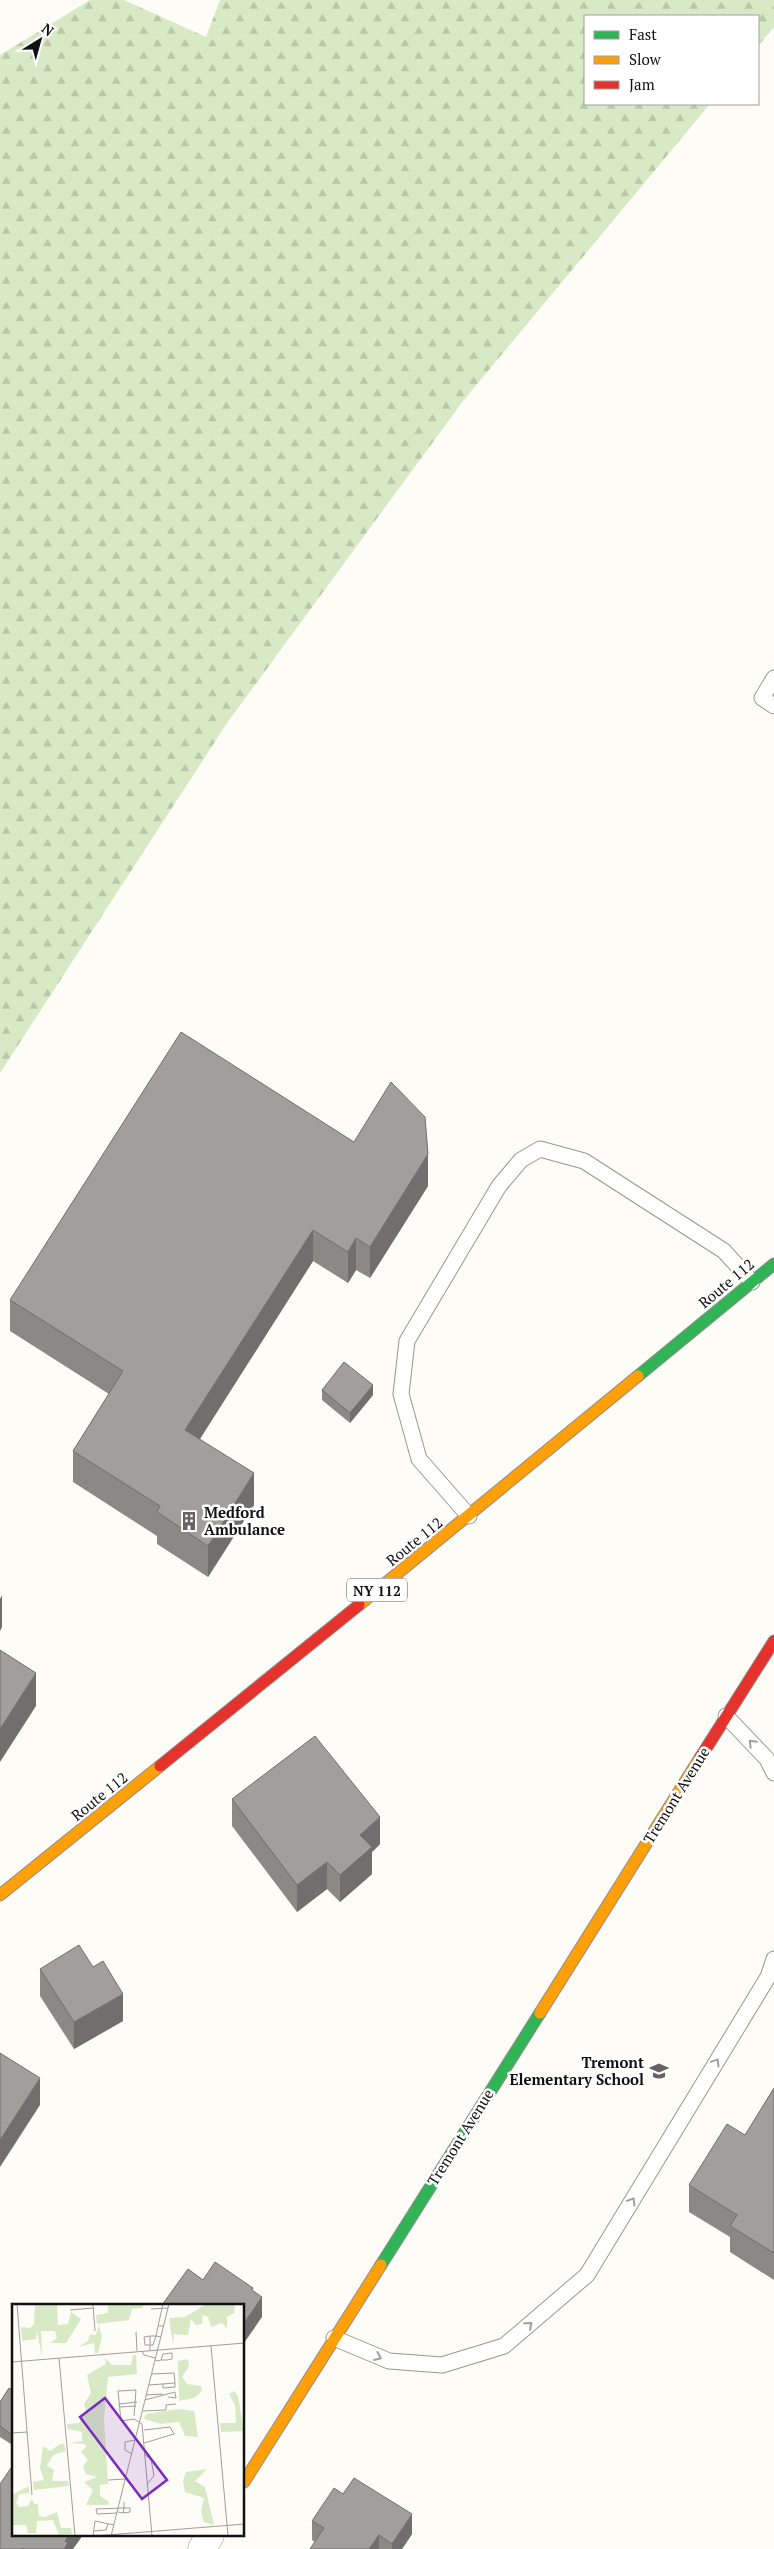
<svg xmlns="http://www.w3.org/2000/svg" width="774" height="2549" viewBox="0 0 774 2549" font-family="'PT Serif',serif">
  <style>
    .forest { fill: url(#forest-firs) }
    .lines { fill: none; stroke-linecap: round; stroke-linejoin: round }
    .lane-casing { stroke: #979795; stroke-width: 17 }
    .street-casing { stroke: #979795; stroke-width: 29 }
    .fast-casing { stroke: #8e8d8b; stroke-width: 13 }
    .slow-casing { stroke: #8e8d8b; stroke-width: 13 }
    .jam-casing { stroke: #8e8d8b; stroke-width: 13 }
    .lane { stroke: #fffffe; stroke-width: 15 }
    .street { stroke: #fffffe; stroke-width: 28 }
    .fast { stroke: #30b455; stroke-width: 11 }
    .slow { stroke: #ff9f0a; stroke-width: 11 }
    .jam { stroke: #e5322d; stroke-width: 11 }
    .wall { fill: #8a8986 }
    .shaded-wall { fill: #716f6d }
    .building { fill: #a19f9c; stroke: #716f6d }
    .oneway { stroke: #a0a09f }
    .labels { text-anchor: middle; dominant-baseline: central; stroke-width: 5; stroke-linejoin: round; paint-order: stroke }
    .shield { fill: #fff; stroke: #585858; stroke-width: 1 }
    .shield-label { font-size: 14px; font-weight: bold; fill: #111 }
    .street-label { font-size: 15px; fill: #111; stroke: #fff }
    .poi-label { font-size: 15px; font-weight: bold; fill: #111; stroke: #fff; text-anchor: start }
    .inset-road { fill: none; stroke: #9f9e9b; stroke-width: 1 }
    .view { fill: #7b2cbf; fill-opacity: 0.15; stroke: #7b2cbf; stroke-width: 2.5 }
    .inset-edge { fill: none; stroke: #111; stroke-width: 2.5 }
  </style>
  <defs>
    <pattern id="forest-firs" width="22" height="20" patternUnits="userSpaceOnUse" patternTransform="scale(1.25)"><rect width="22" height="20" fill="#d8eac5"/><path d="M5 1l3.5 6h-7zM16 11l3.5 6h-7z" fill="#b8c8a8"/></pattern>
  </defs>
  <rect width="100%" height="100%" fill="#fdfcf7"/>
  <polygon class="forest" points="90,0 124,0 206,37 220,0 774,0 774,27 758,46 758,16 585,16 585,104 710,104 463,401 227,723 0,1073 0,55"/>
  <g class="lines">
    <g class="lane-casing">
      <g id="lane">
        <polyline points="774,678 762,698 774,706"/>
        <polyline points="469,1516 419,1459 401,1394 407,1341 499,1186 521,1160 540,1149 584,1161 724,1251 752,1282"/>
        <polyline points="726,1716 767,1759 774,1773"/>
        <polyline points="334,2338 389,2361 442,2365 504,2346 587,2275 768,1977 774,1959"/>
      </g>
    </g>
    <g class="street-casing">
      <polyline id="street" points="202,2549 210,2535"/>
    </g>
    <g class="fast-casing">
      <g id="fast">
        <polyline points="638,1376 774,1264"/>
        <polyline points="381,2265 540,2013"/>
      </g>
    </g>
    <g class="slow-casing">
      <g id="slow">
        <polyline points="359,1605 638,1376"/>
        <polyline points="0,1895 160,1766"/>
        <polyline points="540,2013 700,1758"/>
        <polyline points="244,2482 381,2265"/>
      </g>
    </g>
    <g class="jam-casing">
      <g id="jam">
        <polyline points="700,1758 774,1641"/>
        <polyline points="160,1766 359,1605"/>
      </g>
    </g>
    <use href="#lane" class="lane"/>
    <use href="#street" class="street"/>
    <use href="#fast" class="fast"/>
    <use href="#slow" class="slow"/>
    <use href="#jam" class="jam"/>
  </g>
  <g class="wall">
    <polygon points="354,1142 428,1186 370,1278 356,1270 348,1283 313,1261 200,1439 254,1505 208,1577 157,1544 157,1536 73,1482 73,1451 109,1394 10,1331 10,1300"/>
    <polygon points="322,1390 373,1395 350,1423 322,1400"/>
    <polygon points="232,1799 380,1844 372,1852 372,1874 340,1902 327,1889 297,1912 232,1826"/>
    <polygon points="40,1969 123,2021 74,2049 40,1996"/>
    <polygon points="774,2088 774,2280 730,2252 730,2237 689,2212 689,2185 745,2135"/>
    <polygon points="14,2391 14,2446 0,2437 0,2402"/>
    <polygon points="343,2494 412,2534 402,2549 310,2549 315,2542 312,2540 312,2521"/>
  </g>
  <g class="shaded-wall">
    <polygon points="428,1154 428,1186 370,1278 370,1247"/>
    <polygon points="313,1230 313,1261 185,1462 185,1430"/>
    <polygon points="356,1238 356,1270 348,1283 348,1252"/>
    <polygon points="373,1385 373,1395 350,1423 350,1413"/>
    <polygon points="254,1473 254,1505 208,1577 208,1546"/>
    <polygon points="2,1595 2,1627 0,1631 0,1599"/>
    <polygon points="36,1673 36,1706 0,1762 0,1729"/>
    <polygon points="380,1817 380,1844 372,1852 372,1874 340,1902 340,1875 360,1835"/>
    <polygon points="327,1862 327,1889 297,1912 297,1885"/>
    <polygon points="123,1994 123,2021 74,2049 74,2022"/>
    <polygon points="40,2078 40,2105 0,2167 0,2140"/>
    <polygon points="262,2297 262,2317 244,2343 244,2323"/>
    <polygon points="412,2514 412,2534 402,2549 392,2549 392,2544"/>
    <polygon points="69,2535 81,2535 81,2538 73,2549 64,2549 65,2541"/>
    <polygon points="379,2535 379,2549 369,2549"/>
  </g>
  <g class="building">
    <polygon points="181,1032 354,1142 391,1082 425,1117 428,1154 370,1247 356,1238 348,1252 313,1230 185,1430 254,1473 208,1546 157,1512 160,1506 73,1451 123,1371 10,1300"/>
    <polygon points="344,1362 373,1385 350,1413 322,1390"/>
    <polygon points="0,1650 36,1673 0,1729"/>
    <polygon points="315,1736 380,1817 360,1835 372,1847 340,1875 327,1862 297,1885 232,1799"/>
    <polygon points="79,1945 93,1967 103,1961 123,1994 74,2022 40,1969"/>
    <polygon points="0,2053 40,2078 0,2140"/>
    <polygon points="774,2088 774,2253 730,2226 737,2215 689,2185 727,2124 745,2135"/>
    <polygon points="215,2262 253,2288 252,2290 262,2297 244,2323 244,2305 162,2305 188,2269 203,2280"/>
    <polygon points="9,2388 14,2391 14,2436 0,2426 0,2402"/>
    <polygon points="11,2468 14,2471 14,2535 69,2535 65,2541 68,2543 64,2549 24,2549 23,2548 22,2549 0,2549 0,2484"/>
    <polygon points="354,2478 412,2514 392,2544 379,2535 369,2549 310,2549 324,2528 312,2521 334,2488 343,2494"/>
  </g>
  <defs><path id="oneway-chevron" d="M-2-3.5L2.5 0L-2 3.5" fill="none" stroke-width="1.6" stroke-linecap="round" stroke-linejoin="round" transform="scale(1.25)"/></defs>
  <g class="oneway">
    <use href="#oneway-chevron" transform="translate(752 1743) rotate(-135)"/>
    <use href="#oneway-chevron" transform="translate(716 2062) rotate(-59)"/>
    <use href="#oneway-chevron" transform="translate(632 2201) rotate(-59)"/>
    <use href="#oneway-chevron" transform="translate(529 2325) rotate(-41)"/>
    <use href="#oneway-chevron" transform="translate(378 2357) rotate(23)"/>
  </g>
  <defs>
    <g id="building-bare" transform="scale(1.5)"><path d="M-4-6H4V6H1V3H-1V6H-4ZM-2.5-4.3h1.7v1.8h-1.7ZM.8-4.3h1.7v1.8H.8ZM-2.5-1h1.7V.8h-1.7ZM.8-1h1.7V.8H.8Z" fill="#646362" stroke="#fff" stroke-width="2.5" paint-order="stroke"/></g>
    <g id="school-bare" transform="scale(1.5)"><path d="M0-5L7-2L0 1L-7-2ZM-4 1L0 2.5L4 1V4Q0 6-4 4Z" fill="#646362" stroke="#fff" stroke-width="2.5" paint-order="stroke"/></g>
  </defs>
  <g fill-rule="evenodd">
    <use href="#building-bare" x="189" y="1521"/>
    <use href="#school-bare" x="659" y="2071"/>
  </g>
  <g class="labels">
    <rect class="shield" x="347" y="1578.5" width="60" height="23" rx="4"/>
    <g class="shield-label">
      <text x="377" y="1590">NY 112</text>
    </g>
    <g class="street-label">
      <text transform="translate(726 1283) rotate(-40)">Route 112</text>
      <text transform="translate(414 1541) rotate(-39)">Route 112</text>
      <text transform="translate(676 1795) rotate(-58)">Tremont Avenue</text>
      <text transform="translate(99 1796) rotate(-39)">Route 112</text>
      <text transform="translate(460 2137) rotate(-58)">Tremont Avenue</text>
    </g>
    <g class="poi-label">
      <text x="204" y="1512">Medford<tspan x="204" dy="17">Ambulance</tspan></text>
      <text x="644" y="2062" text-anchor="end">Tremont<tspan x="644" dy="17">Elementary School</tspan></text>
    </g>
  </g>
  <g transform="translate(12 2304)">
    <rect width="232" height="232" fill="#fdfcf7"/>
    <path d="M 23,0 L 45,0 L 46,21 L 56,20 L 59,8 L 69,15 L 54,39 L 38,39 L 45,34 L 43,27 L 29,27 L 30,53 L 25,27 L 24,35 L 10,37 L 9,23 L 18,24 L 22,20 ZM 96,0 L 132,0 L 130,4 L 120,5 L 117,16 L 85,20 L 84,11 L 96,9 ZM 194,0 L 223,0 L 222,9 L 215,13 L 215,24 L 210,19 L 199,23 L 196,13 L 191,11 L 190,20 L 184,21 L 179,15 L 176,31 L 162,30 L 161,41 L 157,14 L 173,13 ZM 87,21 L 90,33 L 86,49 L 83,49 L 82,39 L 66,43 L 76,37 L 78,30 L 84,31 ZM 121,51 L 124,51 L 125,70 L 96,73 L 92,115 L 96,180 L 88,181 L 88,192 L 97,198 L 96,201 L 74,201 L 81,186 L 72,178 L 85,173 L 74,170 L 71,162 L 76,156 L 69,148 L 74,143 L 73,140 L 58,139 L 70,137 L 70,128 L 56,125 L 55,120 L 67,119 L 71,110 L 75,109 L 72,100 L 79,89 L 75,71 L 94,60 L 93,54 L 100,61 L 119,61 ZM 176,55 L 177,62 L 170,73 L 175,80 L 189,82 L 190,87 L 182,94 L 167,97 L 166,57 ZM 222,87 L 226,92 L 232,127 L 209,128 L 208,119 L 224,119 L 223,101 L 217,90 ZM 167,105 L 182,107 L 186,133 L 173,132 L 167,118 L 149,120 L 132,115 L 134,110 ZM 48,140 L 52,140 L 54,147 L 41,151 L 35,162 L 42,166 L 40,177 L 56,177 L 57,182 L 22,186 L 21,178 L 32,176 L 28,164 L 31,142 L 38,147 ZM 195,165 L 183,177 L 193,183 L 202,221 L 192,218 L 189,207 L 192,194 L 173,188 L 171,177 L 174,168 ZM 17,182 L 17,189 L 7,190 L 4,199 L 7,203 L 16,202 L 20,195 L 22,200 L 26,200 L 27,212 L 33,213 L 45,208 L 49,224 L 59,224 L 60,230 L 47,231 L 41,216 L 25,217 L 24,229 L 16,229 L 14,221 L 1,221 L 0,191 Z" fill="#d8eac5"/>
    <path class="inset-road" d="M 5,0 L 20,191M 81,0 L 83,27M 151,0 L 146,22 L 151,22M 139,5 L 156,4M 58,6 L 81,4M 146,22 L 144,32 L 149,33M 124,28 L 125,47M 138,32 L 132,33 L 133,41 L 141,41 L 144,32M 199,42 L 216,232M 138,46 L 138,32 L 144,32M 130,47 L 132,51 L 143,54M 47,54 L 63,232M 143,56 L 146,57 L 149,56 L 155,56 L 160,55 L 160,49 L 151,50 L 149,56M 0,58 L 233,39M 151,80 L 151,84 L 163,83 L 163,79M 137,81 L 163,79 L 162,69 L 140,70M 134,91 L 151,90M 133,96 L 163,88 L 164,94 L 156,93M 107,100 L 125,98M 108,103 L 124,102M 131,107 L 154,106 L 154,101 L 164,100M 122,112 L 124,86 L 106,87 L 109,117 L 122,115 L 130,120 L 140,232M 132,126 L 158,123 L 162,130 L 132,139M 0,129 L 15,128M 120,150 L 113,146 L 113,138 L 123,136M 133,151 L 139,155 L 142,172 L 135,180M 96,176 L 114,175M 105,209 L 85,210 L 84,205 L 112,204 L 111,209 L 106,208M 111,209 L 118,208 L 118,204 L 112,204 L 112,198M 81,227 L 94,226 L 96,220M 81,232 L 83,217 L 102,221M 83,232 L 233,220M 99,232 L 157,0"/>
    <path class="view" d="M 93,94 L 155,176 L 130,195 L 68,113 Z"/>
    <rect width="232" height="232" class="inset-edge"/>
  </g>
  <rect x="584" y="15" width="175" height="90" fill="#ffffff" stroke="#a0a0a0"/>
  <rect x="594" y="31" width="25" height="8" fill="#30b455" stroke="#a0a0a0"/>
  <text x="629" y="40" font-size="15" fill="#111111">Fast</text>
  <rect x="594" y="56" width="25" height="8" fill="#ff9f0a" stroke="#a0a0a0"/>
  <text x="629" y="65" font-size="15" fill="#111111">Slow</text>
  <rect x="594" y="81" width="25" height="8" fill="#e5322d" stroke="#a0a0a0"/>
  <text x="629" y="90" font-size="15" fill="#111111">Jam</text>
  <g transform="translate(40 40) rotate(37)" stroke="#ffffff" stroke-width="4" paint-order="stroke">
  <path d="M0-4L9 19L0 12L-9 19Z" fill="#111111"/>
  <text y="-8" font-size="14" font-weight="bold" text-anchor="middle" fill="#111111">N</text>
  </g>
</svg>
